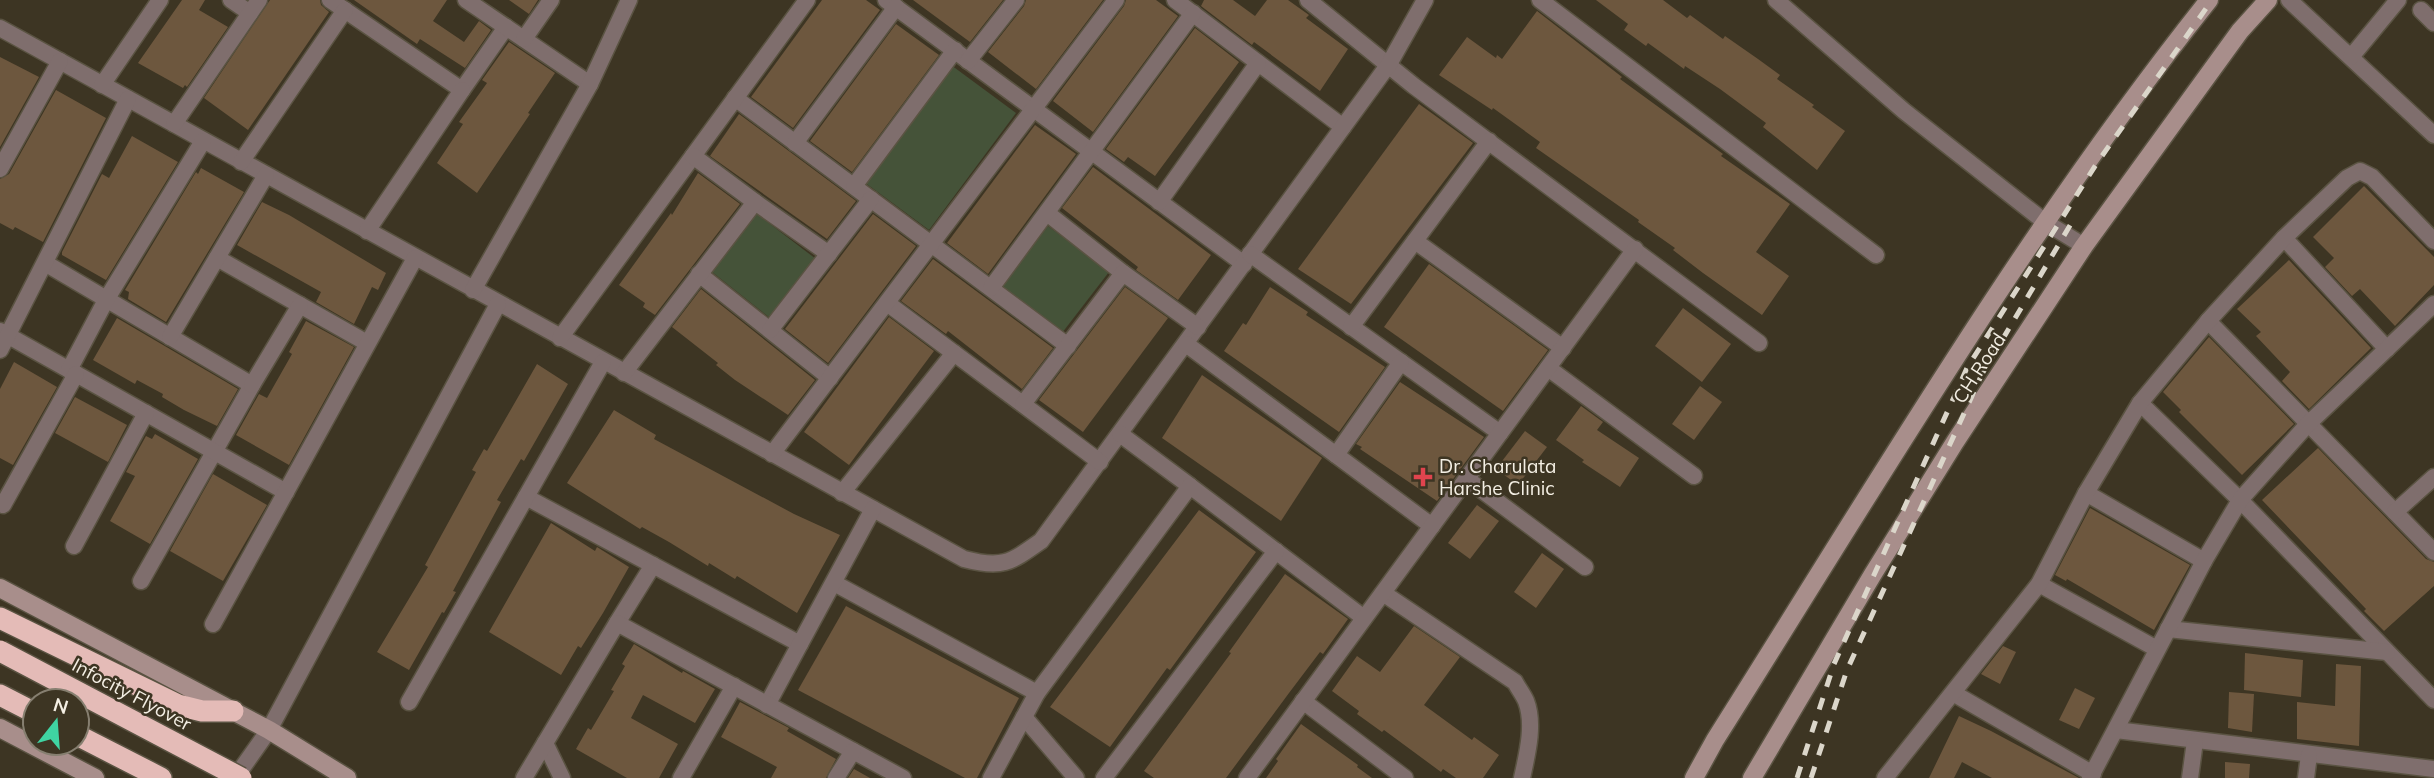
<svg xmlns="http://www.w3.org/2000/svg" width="2434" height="778" viewBox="0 0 2434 778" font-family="Mulish,sans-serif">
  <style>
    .green { fill: #455339 }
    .building { fill: #6d573e }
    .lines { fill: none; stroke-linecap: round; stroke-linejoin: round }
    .street-casing { stroke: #5a5342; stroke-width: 19 }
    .secondary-casing { stroke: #5a5342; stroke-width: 21 }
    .highway-casing { stroke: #5a5342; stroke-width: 24 }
    .street { stroke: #7f6e6d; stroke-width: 16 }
    .secondary { stroke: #a88e8b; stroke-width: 18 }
    .highway { stroke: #e4bbb7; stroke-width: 21 }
    .rail { stroke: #dbd6ca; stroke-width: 5; stroke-dasharray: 12 12; stroke-linecap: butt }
    .highway-bridge-casing { stroke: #5a5342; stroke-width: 24; stroke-linecap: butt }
    .highway-bridge { stroke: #e4bbb7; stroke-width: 21 }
    .health-dot { fill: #e0444e; stroke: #3d3523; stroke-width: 2.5 }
    .labels { text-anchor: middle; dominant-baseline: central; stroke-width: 5; stroke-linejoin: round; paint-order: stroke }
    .street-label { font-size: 19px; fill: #f4efe4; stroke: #3d3523 }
    .poi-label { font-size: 19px; fill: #f4efe4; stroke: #3d3523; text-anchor: start }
  </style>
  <rect width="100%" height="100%" fill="#3d3523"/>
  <g class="green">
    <polygon points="951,65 1016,113 929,230 864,182"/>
    <polygon points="757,214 816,259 770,318 712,272"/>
    <polygon points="1048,226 1109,272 1062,333 1001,287"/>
  </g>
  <g class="building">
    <polygon points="182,0 205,0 199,10 228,27 187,87 185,85 183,88 138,63"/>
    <polygon points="270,0 320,0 321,5 329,12 248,130 204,98"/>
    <polygon points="354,0 447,0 433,21 464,42 479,21 491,30 465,68 420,39 417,44"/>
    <polygon points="509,0 538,0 529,14"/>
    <polygon points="822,0 866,0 880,10 793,128 751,97"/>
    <polygon points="913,0 1003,0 970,42"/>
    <polygon points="1026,0 1103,0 1036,89 988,52 1024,6"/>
    <polygon points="1126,0 1156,0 1178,16 1093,132 1053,101 1124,6"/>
    <polygon points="1204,0 1233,0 1255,16 1267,0 1288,0 1309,15 1306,18 1348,49 1320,91 1254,42 1252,45 1201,6"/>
    <polygon points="1596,0 1663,0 1687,18 1690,15 1723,39 1725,36 1758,59 1780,75 1777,79 1814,105 1812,107 1845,131 1817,170 1763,127 1766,123 1720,89 1685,66 1684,69 1648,43 1646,46 1624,30 1628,24"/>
    <polygon points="1537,11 1622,77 1620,79 1723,154 1721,156 1790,204 1756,252 1789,276 1762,315 1703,273 1673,250 1675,248 1638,222 1639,220 1536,148 1540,142 1493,108 1492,110 1439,75 1467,37 1496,58 1497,55 1502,59"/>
    <polygon points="896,24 939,55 852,172 810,141"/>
    <polygon points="1195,28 1239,62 1155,176 1128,157 1124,162 1106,149"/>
    <polygon points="509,42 555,73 528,113 530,114 477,193 437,163 463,124 459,122 487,83 482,80"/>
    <polygon points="0,57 39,77 0,147"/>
    <polygon points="56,90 106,118 43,242 15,227 13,230 0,223 0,179 9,174"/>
    <polygon points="1419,104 1473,143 1351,304 1298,269"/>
    <polygon points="739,114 856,201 827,239 710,156"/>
    <polygon points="1035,125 1076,154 988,274 947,243"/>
    <polygon points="132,136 178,162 106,280 62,255 62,252 102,174 109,178"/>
    <polygon points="1093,167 1211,255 1178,300 1136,270 1138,267 1062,208"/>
    <polygon points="201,168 244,192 166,322 128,299 129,292 125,290 196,172 198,174"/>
    <polygon points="698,173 740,204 655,315 643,307 645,303 619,285 671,213 672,215"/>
    <polygon points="2364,186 2434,257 2434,285 2395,326 2360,289 2352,296 2325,267 2334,258 2313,237"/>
    <polygon points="262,202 289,215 386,273 378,290 372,287 354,324 316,302 321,292 237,245"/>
    <polygon points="873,214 916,246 828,363 785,329"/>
    <polygon points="933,259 1053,348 1022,389 948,331 946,334 901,301"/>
    <polygon points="2289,260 2371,348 2309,409 2282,381 2290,372 2256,336 2261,332 2237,309"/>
    <polygon points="1429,264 1548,350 1503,411 1384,327"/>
    <polygon points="1125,287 1168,318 1083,432 1039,400"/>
    <polygon points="1270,287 1308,312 1306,315 1385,367 1339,432 1224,351 1243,323 1246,325"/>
    <polygon points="701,289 815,380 788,415 735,380 716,365 718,363 672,327"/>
    <polygon points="1683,308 1731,344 1702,382 1655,346"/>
    <polygon points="889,317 934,351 849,465 804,432"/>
    <polygon points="117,318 238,389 217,426 184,410 162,397 163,394 137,380 135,384 93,360"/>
    <polygon points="306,321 354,347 289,465 236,435 259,394 267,398 292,354 289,352"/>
    <polygon points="2209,337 2294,424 2242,475 2179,412 2181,410 2163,392"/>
    <polygon points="14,362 57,387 13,465 0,458 0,389"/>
    <polygon points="537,364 568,384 524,461 521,459 497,500 501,502 453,591 456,592 444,613 442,612 409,670 377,652 428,567 425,565 476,472 472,470 484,449 487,451"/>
    <polygon points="1202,375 1322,458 1281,521 1162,438"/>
    <polygon points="1400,382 1484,437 1437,501 1360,449 1362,447 1356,444"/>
    <polygon points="1700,386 1722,402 1694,440 1672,424"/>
    <polygon points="75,397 127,425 108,462 55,433"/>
    <polygon points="1581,406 1603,422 1597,430 1639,458 1620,487 1582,462 1584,460 1556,440"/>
    <polygon points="614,410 656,435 654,439 794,514 840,535 797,613 737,576 735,579 709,563 708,566 669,542 642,527 640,529 567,483"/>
    <polygon points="1525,431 1547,447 1518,485 1496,469"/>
    <polygon points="155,434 198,459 150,544 110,521 135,476 126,472 146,436 152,439"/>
    <polygon points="2318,448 2426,559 2434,562 2434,586 2384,631 2364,611 2366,609 2262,500"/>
    <polygon points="213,474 267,505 223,581 170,551"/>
    <polygon points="1477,505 1499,521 1470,559 1448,543"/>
    <polygon points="2090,508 2190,565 2154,630 2067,579 2066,581 2055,575"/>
    <polygon points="1199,510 1256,552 1170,670 1167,668 1110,747 1050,707"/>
    <polygon points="551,523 595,551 597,547 629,567 603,613 581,648 578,646 561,675 489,632"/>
    <polygon points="1542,553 1564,569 1536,608 1514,592"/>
    <polygon points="1285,574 1348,619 1323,654 1320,652 1289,693 1226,778 1154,778 1144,771 1231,653 1229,652"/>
    <polygon points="846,606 1019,698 977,778 965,778 798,690"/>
    <polygon points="1414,626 1460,657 1424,705 1472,740 1474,737 1499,755 1483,778 1456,778 1443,769 1441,772 1384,730 1382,732 1357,714 1359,711 1332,691 1357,656 1380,672"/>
    <polygon points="634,644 682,673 683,671 715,689 695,723 643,695 631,718 678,744 659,778 627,778 576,749 588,728 591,730 614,691 611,690 625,666 622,664"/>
    <polygon points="2003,646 2016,652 2000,684 1981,674"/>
    <polygon points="2245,653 2303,660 2301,697 2244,690"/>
    <polygon points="2336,664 2361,666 2359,746 2297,739 2297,702 2335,706"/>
    <polygon points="2075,688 2095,698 2079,729 2059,720"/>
    <polygon points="2229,692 2254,694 2252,732 2228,728"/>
    <polygon points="740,702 789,728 787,731 836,759 826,778 771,778 777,767 721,737"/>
    <polygon points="1959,716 1991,731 2079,778 1992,778 1962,762 1954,778 1929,778"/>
    <polygon points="1301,724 1358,765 1357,767 1372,778 1266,778 1278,761 1276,759"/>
    <polygon points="2225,762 2250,764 2249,778 2225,778"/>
    <polygon points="854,769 870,778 848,778"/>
  </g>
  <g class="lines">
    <g class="street-casing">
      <g id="street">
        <polyline points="231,0 250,13"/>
        <polyline points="330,0 462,90 506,27"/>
        <polyline points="466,0 590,84"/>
        <polyline points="886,0 1244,264"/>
        <polyline points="1175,0 1343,127"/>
        <polyline points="1308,0 1414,86 1759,343"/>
        <polyline points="1540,0 1876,255"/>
        <polyline points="1776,0 1904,111 2045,222 2084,246"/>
        <polyline points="2289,0 2434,135"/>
        <polyline points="2421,10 2434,23"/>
        <path d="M 0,28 L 964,559 C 1002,569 1010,563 1041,541 L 1389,64 L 1425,0"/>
        <polyline points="524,39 551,0"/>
        <polyline points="2351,57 2398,0"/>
        <polyline points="968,61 1016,0"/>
        <polyline points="102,85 160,0"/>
        <polyline points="735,98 1068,346"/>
        <polyline points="174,124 259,0"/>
        <polyline points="795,143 896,7"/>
        <polyline points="241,162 345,10"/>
        <polyline points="0,169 60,61"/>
        <polyline points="854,186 955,50"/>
        <polyline points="755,202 829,254"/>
        <polyline points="1159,202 1258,63"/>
        <polyline points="1047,213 1123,273"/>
        <polyline points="367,231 462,90"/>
        <polyline points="2284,238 2387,349"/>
        <polyline points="1415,241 1563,348"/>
        <polyline points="1250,254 1500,433"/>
        <polyline points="217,258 367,343"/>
        <polyline points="45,263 252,385 141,581"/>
        <polyline points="699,274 830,378"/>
        <polyline points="991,288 1193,13"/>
        <polyline points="473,290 590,84 629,0"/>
        <polyline points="887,303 1100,462"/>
        <polyline points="2208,321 2434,552"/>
        <polyline points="1351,327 1489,141"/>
        <polyline points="770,330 871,199"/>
        <polyline points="0,331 286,492"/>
        <polyline points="170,337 266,175"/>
        <polyline points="560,338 807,0"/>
        <polyline points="1186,344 1432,526"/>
        <polyline points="0,350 128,99"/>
        <polyline points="1548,368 1694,476"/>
        <polyline points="69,370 106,300 203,141"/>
        <polyline points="624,373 755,202 693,156"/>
        <polyline points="252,385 300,305"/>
        <polyline points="2140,403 2240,500 2434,700"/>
        <polyline points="1023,404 1123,273 1198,327"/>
        <polyline points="1120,434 1190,486"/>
        <polyline points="772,454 1116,0"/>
        <polyline points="1336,455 1401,362"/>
        <polyline points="1467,479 1585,567"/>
        <polyline points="842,493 954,353"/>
        <polyline points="2086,493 2204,561"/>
        <polyline points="526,497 800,644"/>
        <polyline points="3,505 76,374"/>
        <polyline points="2395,512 2434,477"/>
        <polyline points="74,546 146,413"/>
        <polyline points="834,583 1037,693"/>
        <polyline points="2039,584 2157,649"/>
        <path d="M 1383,593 L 1515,682 C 1518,688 1523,694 1526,701 C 1535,724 1527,755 1522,778"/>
        <polyline points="617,623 653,565"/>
        <polyline points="213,624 415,258"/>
        <polyline points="2168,629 2387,652"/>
        <polyline points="1953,693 2093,774"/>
        <polyline points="1303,701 1405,778"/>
        <polyline points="409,702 603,362"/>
        <polyline points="767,705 873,509"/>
        <polyline points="1024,717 1076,778"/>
        <polyline points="2116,730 2434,769"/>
        <polyline points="545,743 562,778"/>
        <polyline points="235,778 269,730 498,304"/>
        <polyline points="524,778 617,623 903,778"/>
        <polyline points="681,778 734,686"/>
        <polyline points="836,778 853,751"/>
        <polyline points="991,778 1037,693 1190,486 1364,618"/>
        <polyline points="1104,778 1276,551"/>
        <polyline points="1247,778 1635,249"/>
        <polyline points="1885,778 2039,584 2086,493 2140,403 2208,321 2284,238 2347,178 2360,171 2372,177 2434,241"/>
        <polyline points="2090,778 2204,561 2240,500 2308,424 2434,304"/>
        <polyline points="2190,778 2195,741"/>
        <polyline points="2306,778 2309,755"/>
      </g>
    </g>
    <g class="secondary-casing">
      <g id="secondary">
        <polyline points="0,588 269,730 347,778"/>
        <polyline points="0,728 95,778"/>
        <path d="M 1694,778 L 1715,740 C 1873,490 2024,232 2209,0"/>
        <polyline points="1752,778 1873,574 1955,442 2084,246 2240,31 2268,0"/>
      </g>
    </g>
    <g class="highway-casing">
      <g id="highway">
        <polyline points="0,618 178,705 202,711 233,711"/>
        <polyline points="0,695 35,713"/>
        <polyline points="77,735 161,778"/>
      </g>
    </g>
    <use href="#street" class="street"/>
    <use href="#secondary" class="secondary"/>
    <use href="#highway" class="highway"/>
    <g class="rail">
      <polyline points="1797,778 1834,664 1967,368 2097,163 2212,0"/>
      <polyline points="1811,778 1847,670 1982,374 2075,217"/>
    </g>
    <g class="highway-bridge-casing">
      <polyline id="highway-bridge" points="0,651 241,778"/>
    </g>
    <use href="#highway-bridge" class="highway-bridge"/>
  </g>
  <path class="health-dot" d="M1419.5 466.5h7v7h7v7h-7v7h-7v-7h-7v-7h7z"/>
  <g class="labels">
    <g class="street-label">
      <text transform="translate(1979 368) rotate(-57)">CH Road</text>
      <text transform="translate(132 694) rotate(28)">Infocity Flyover</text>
    </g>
    <g class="poi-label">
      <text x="1439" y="466">Dr. Charulata<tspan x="1439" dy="22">Harshe Clinic</tspan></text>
    </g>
  </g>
  <g transform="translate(56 722) rotate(17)"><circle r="33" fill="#3d3523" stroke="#867f70" stroke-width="2"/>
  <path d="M0-5L12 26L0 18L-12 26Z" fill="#3fd4a2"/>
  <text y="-10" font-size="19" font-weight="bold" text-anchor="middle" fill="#f4efe4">N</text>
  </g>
</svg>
